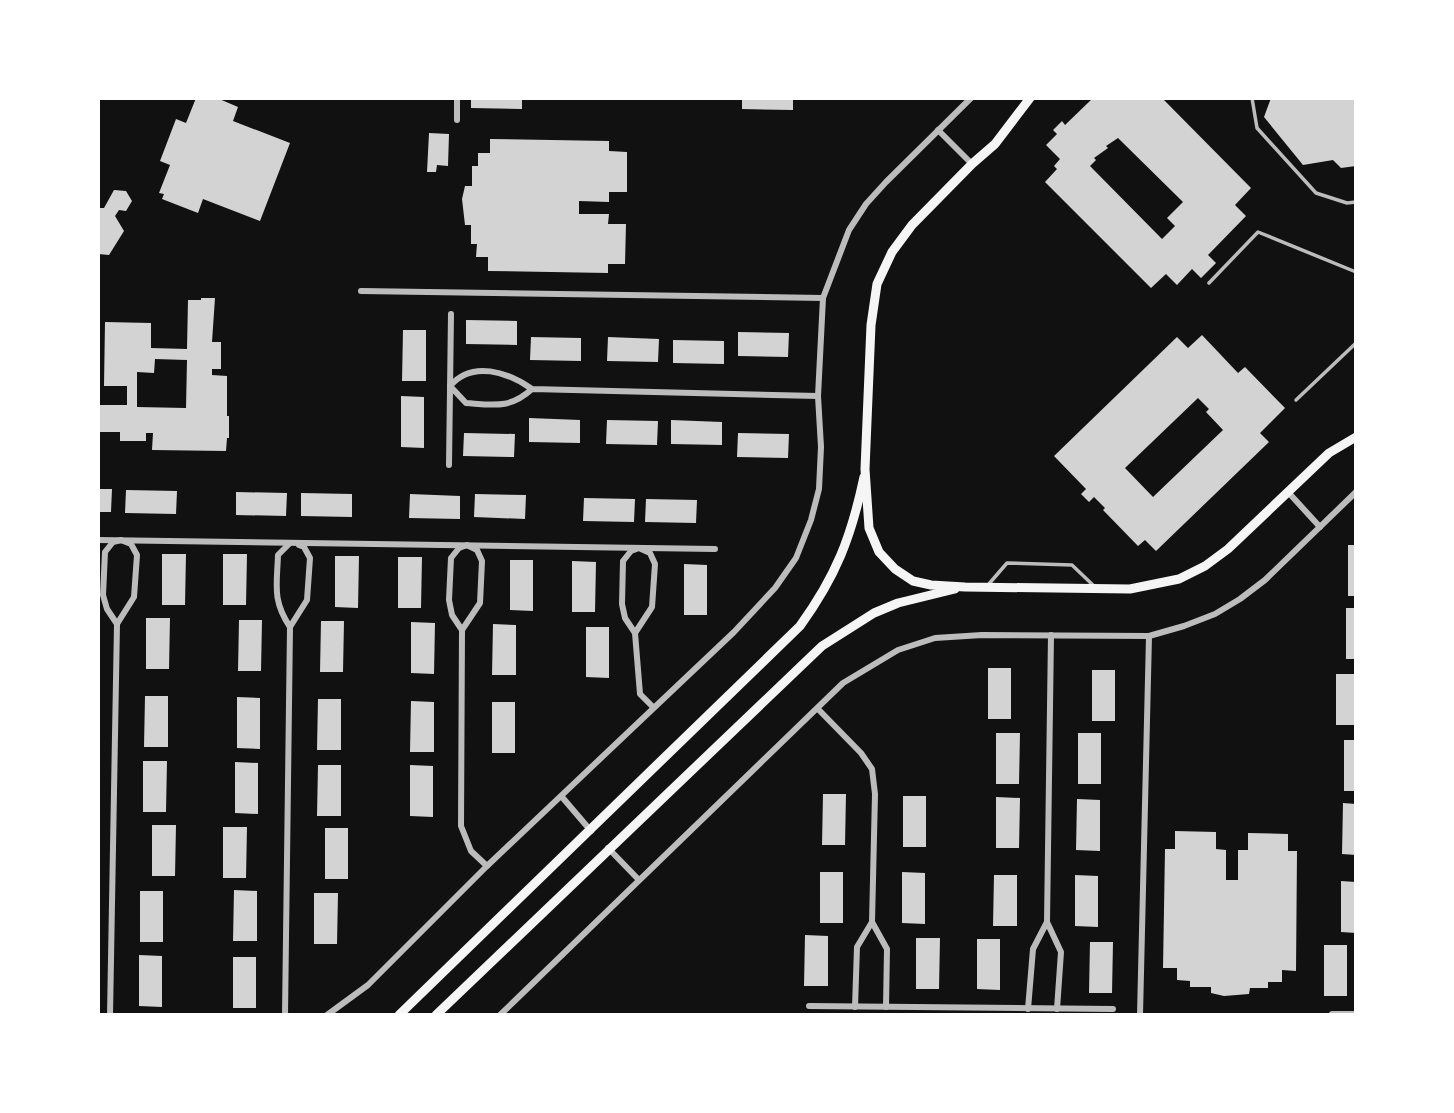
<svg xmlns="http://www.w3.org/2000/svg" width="1454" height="1113" viewBox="0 0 1454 1113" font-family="'Roboto Serif',serif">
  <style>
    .building { fill: #d3d3d3; fill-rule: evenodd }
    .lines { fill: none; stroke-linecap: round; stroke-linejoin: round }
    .service { stroke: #bcbcbc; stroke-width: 3.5 }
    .minor { stroke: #bcbcbc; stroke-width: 6 }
    .secondary { stroke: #f5f5f5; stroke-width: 9 }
  </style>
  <rect width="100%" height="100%" fill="#111"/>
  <g class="building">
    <polygon points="196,98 217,98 238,107 233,121 290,143 260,221 203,199 198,213 162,199 164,194 159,193 170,165 160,161 176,119 186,123"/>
    <polygon points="471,98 522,98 522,109 471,108"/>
    <polygon points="742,98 793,98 793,110 742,109"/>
    <path d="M 1093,98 L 1166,98 L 1164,100 L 1251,188 L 1235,205 L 1246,216 L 1208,255 L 1216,263 L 1201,278 L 1192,269 L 1177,285 L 1166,274 L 1151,288 L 1045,182 L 1057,169 L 1054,166 L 1060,159 L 1046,145 L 1057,134 L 1053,130 L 1062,121 L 1065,125 ZM 1118,138 L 1183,202 L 1167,218 L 1175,226 L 1162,239 L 1090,166 L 1096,160 L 1094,158 L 1108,148 L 1106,146 Z"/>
    <polygon points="1271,98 1356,98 1356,166 1341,168 1333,160 1303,165 1264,117"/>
    <polygon points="429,133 449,134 448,166 437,165 436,172 427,172"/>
    <polygon points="490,139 609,141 609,151 627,152 627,192 609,192 609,202 579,201 579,214 609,214 608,224 626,224 625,264 608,264 608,273 488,271 488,257 476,257 477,244 471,244 471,225 465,225 462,199 465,186 472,186 472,166 478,166 478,153 490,153"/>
    <polygon points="114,190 126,191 132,201 126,211 119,210 115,216 124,231 109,255 98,254 98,208 104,208"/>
    <path d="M 201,298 L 215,298 L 212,342 L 221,342 L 221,369 L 212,369 L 212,375 L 227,376 L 227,416 L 229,416 L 229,438 L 227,438 L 226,451 L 152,450 L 153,433 L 146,433 L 146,441 L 120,441 L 120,432 L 98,432 L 98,405 L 127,405 L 127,386 L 104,386 L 105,322 L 151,323 L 151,348 L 187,349 L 188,300 L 201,300 ZM 155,359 L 187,360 L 186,408 L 137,407 L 137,372 L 154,373 Z"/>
    <polygon points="466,320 517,321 517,345 466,344"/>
    <polygon points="403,330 426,330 426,381 402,381"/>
    <polygon points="738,332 789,333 788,357 738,356"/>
    <path d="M 1202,335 L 1238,373 L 1245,367 L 1285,408 L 1260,433 L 1269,442 L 1156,551 L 1145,540 L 1138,546 L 1103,510 L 1105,508 L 1094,497 L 1089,502 L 1081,494 L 1086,489 L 1054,456 L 1177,337 L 1188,348 ZM 1198,398 L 1209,409 L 1206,412 L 1223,430 L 1153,497 L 1125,468 Z"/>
    <polygon points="531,337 581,338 581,361 530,360"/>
    <polygon points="608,337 659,339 658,362 607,361"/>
    <polygon points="673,340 724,341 724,364 673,363"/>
    <polygon points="401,396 424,397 424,448 401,447"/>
    <polygon points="529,418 580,420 580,443 529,442"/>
    <polygon points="607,420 658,421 657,445 606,444"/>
    <polygon points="671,420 722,422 722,445 671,444"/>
    <polygon points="464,433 515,434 514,457 463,456"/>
    <polygon points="738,433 789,434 788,458 737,457"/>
    <polygon points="98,489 112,489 111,512 98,512"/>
    <polygon points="126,490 177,491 176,514 125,513"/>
    <polygon points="236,492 287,493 286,516 236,515"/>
    <polygon points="301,493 352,494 352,517 301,516"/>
    <polygon points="410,494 460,496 460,519 409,518"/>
    <polygon points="475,494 526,495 525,519 474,517"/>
    <polygon points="584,498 635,499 634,522 583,521"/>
    <polygon points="646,499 697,500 696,523 645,522"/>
    <rect x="1348" y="545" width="8" height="51"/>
    <polygon points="162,554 186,554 185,605 162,605"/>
    <polygon points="223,554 247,554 246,605 223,605"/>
    <polygon points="335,556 359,556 358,608 335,607"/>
    <polygon points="398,557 422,557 421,608 398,608"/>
    <polygon points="510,560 533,560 533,611 510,610"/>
    <polygon points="572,561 596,562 595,612 572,612"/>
    <polygon points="684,564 707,565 707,615 684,615"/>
    <rect x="1346" y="608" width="10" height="51"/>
    <polygon points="146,618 170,618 169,669 146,669"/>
    <polygon points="239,620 262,620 261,671 238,671"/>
    <polygon points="321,621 344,621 343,672 320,672"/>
    <polygon points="411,622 435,623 434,674 411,673"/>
    <polygon points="493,624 516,625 516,675 492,675"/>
    <polygon points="586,627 609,627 609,678 586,677"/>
    <rect x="988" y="668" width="23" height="51"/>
    <rect x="1092" y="670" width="23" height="51"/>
    <rect x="1336" y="674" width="20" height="51"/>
    <polygon points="145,696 168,696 168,747 144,747"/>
    <polygon points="237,697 260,698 260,749 237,748"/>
    <polygon points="318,699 341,699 341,750 317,750"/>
    <polygon points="411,701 434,702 434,752 410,752"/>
    <rect x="492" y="702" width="23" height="51"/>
    <polygon points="996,733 1020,733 1019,784 996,784"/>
    <rect x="1078" y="733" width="23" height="51"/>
    <rect x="1344" y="740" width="12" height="51"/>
    <polygon points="143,761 167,761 166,812 143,812"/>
    <polygon points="235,762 258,763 258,814 235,813"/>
    <polygon points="318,765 341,765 341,816 317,816"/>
    <polygon points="410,765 433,766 433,817 410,816"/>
    <polygon points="823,794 846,794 845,845 822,845"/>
    <rect x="903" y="796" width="23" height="51"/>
    <polygon points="996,797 1020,798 1019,848 996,848"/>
    <polygon points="1077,799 1100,800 1100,851 1076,850"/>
    <polygon points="1343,803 1356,804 1356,855 1342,854"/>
    <polygon points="152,825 176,825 175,876 152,876"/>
    <polygon points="223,827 247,827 246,878 223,878"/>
    <rect x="325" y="828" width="23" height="51"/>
    <polygon points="1175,831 1216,832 1216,849 1226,850 1226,880 1238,880 1238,850 1248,850 1248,833 1288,834 1288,851 1297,851 1296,971 1282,970 1282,982 1268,982 1268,988 1250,988 1249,994 1224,996 1211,993 1211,987 1190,987 1190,981 1177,980 1177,968 1163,968 1165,849 1175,849"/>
    <rect x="820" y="872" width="23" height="51"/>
    <polygon points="902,872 925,873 925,924 902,923"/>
    <polygon points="994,875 1017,875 1017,926 993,926"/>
    <polygon points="1075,875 1098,876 1098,927 1075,926"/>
    <polygon points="1341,881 1356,882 1356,933 1341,932"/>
    <polygon points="234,890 257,891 257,941 233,941"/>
    <rect x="140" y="891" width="23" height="51"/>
    <polygon points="314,893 338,893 337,944 314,944"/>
    <polygon points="805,935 828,936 828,986 804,986"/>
    <polygon points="916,938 940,938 939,989 916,989"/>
    <polygon points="977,939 1000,939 1000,990 977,989"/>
    <polygon points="1090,942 1113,942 1112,993 1089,993"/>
    <rect x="1324" y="945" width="23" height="51"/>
    <polygon points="139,955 162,956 162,1007 139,1006"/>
    <rect x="233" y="957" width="23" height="51"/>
  </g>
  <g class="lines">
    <g class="service">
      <polyline points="1252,98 1257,128 1316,193 1347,203 1356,202"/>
      <polyline points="1209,283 1258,232 1356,272"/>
      <polyline points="1296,400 1356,343"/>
      <polyline points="988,585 1007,563 1072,565 1095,587"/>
    </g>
    <g class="minor">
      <polyline points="457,120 457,98"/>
      <polyline points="938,130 972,164"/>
      <polyline points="361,291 823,298"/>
      <path d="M 532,389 C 510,409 494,405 466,403 L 450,386 C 472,360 508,372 532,389 L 818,396"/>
      <polyline points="449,465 451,314"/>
      <polyline points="1288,492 1320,527"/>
      <polyline points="98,540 715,549"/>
      <polyline points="290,627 307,600 310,558 304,547 299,545"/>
      <polyline points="462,630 480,603 482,561 477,550 467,545 459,548 451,558 449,600 452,615 462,630 461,826 471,851 487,866"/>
      <polyline points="635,633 652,607 655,564 650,553 639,548 631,551 623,561 622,604 625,618 635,633 640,694 653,707"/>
      <polyline points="818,709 861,753 872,769 875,794 872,922"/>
      <polyline points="562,797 591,831"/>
      <polyline points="608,848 639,880"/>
      <polyline points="1047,922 1051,635"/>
      <polyline points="809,1006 1113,1009"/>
      <polyline points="855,1007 857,947 872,922 887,949 886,1007"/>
      <polyline points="1028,1009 1033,949 1047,922 1061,952 1057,1009"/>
      <polyline points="1332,1014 1356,1014"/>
      <polyline points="110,1015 117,624 134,597 137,555 131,544 121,540 113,542 105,552 103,595 107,609 117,624"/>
      <path d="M 285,1015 L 290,627 C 272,600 277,585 278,555 L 289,544"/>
      <polyline points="327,1015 368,985 487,866 734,632 775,588 796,558 811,520 819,489 821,447 818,396 823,298 849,230 866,204 886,182 971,98"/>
      <polyline points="500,1015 843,683 898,650 935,638 982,635 1149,636 1184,626 1215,614 1240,599 1265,580 1356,492"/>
      <polyline points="1140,1015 1149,636"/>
    </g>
    <g class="secondary">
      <polyline points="1030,98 995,144 972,164 912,225 892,252 877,284 871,325 865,469 869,528 879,552 895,569 913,581 931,585 965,587 1130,589 1179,579 1205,566 1228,549 1329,453 1356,437"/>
      <path d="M 399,1015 L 800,626 C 836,576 851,538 864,477"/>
      <polyline points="436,1015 822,646 874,613 898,603 955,589"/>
    </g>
  </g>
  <rect width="1454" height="1113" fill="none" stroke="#ffffff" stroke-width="200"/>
</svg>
